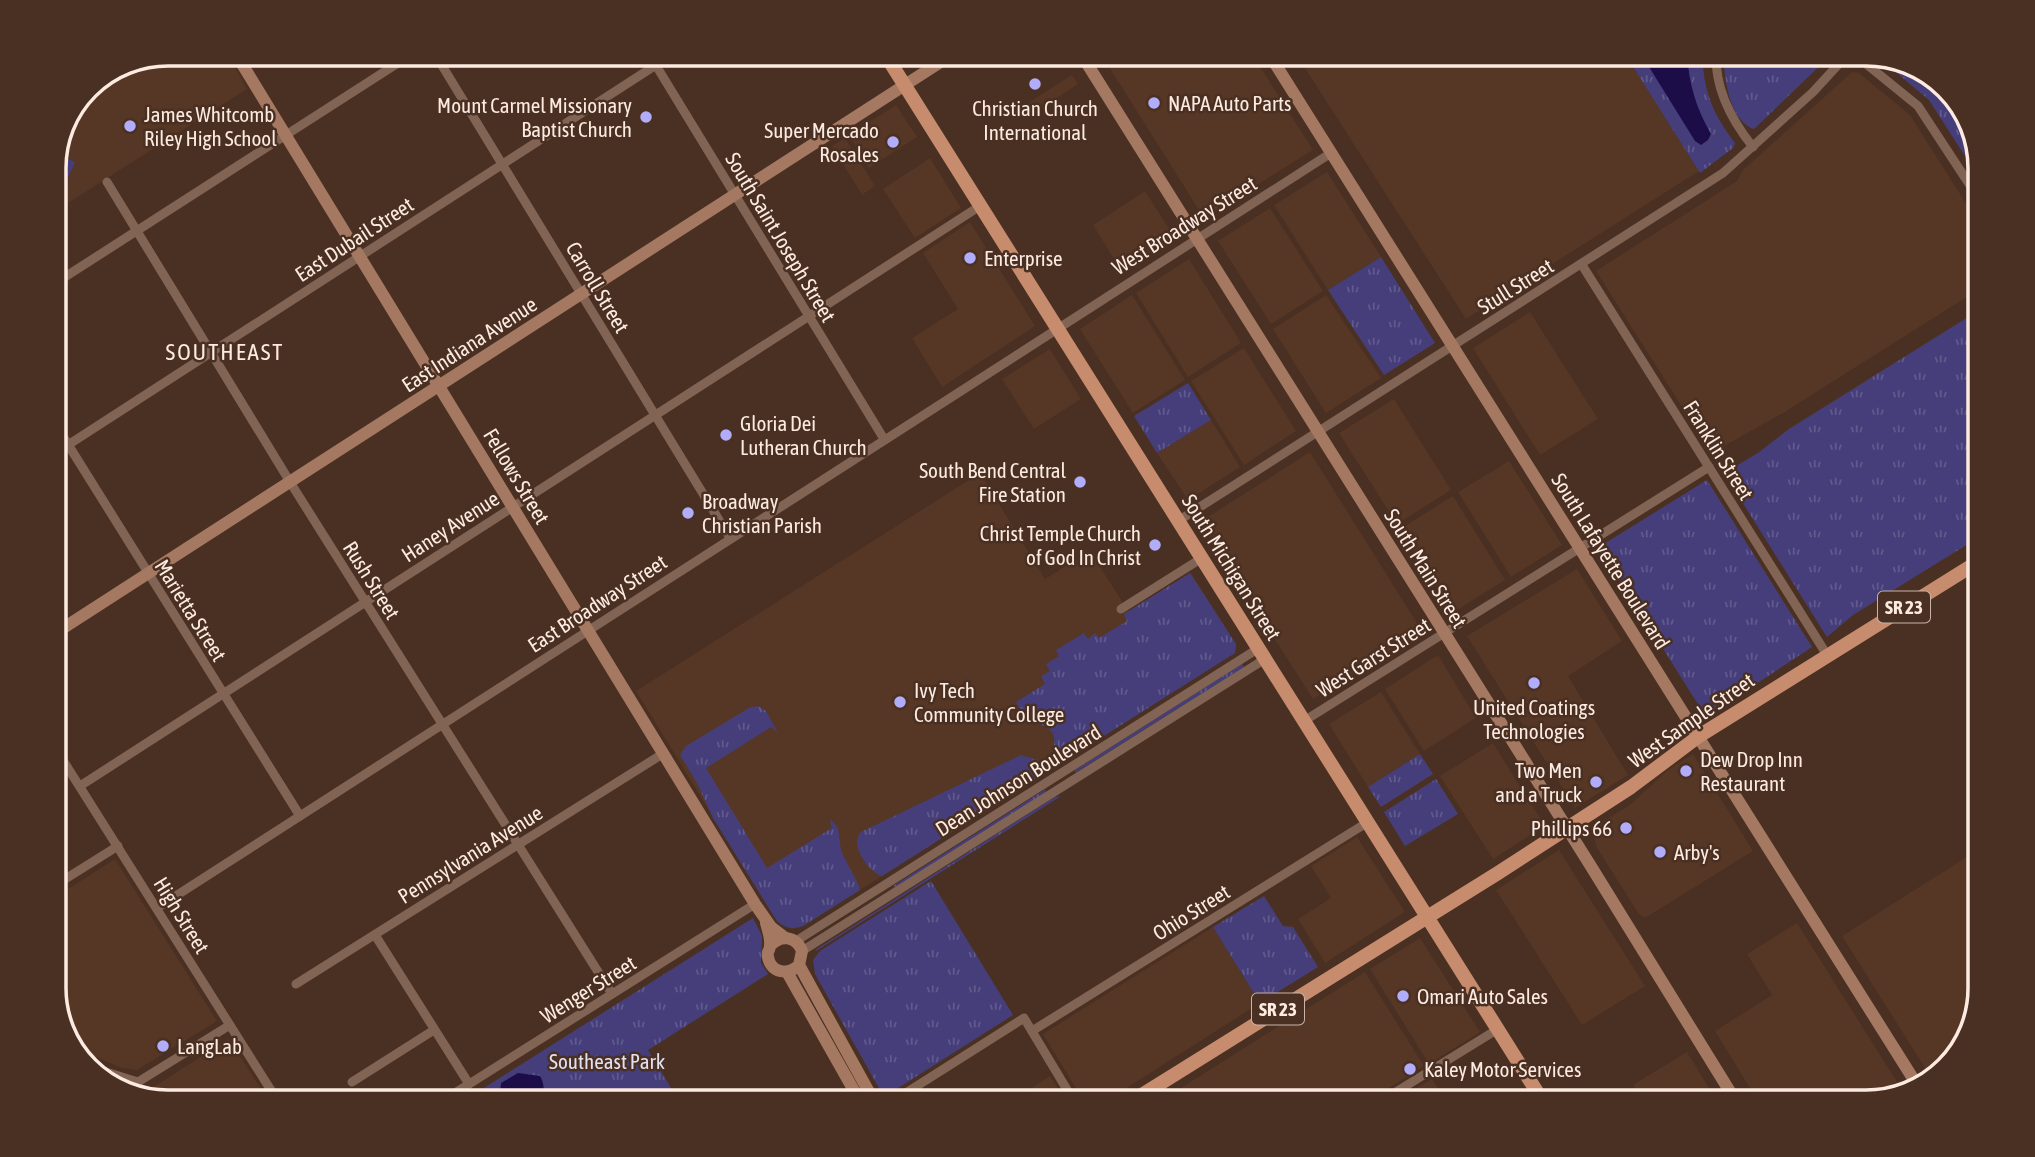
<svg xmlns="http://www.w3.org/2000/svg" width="2035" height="1157" viewBox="0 0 2035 1157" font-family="'Asap Condensed',sans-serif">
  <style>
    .built { fill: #563624 }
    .grass { fill: url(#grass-tufts) }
    .pitch { fill: #453e7a }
    .water { fill: #1c0d49 }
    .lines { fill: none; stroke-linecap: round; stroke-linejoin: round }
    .street { stroke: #826455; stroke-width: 9 }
    .secondary { stroke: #a47861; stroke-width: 12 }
    .primary { stroke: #c68c6d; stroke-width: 14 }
    .poi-dot { fill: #b1adfa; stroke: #4a3022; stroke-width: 2.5 }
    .labels { text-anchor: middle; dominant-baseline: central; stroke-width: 5; stroke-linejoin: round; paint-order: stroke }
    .shield { fill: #4a3022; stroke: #c7b3a8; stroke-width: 2 }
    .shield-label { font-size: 19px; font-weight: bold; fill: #fdebe2 }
    .poi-label { font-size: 21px; fill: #fdebe2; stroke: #4a3022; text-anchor: start }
    .street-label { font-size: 21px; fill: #fdebe2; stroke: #4a3022 }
    .park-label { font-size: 21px; fill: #e1e1f4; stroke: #4a3022 }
    .neighbourhood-label { font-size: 23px; letter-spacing: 2px; fill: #fdebe2; stroke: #4a3022 }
    .rim { fill: none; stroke: #fdebe2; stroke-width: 3.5 }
  </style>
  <defs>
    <pattern id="grass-tufts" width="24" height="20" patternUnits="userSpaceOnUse" patternTransform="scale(1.75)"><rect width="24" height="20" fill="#453e7a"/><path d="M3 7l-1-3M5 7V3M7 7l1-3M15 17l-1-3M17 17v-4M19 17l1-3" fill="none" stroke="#615a8d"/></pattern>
  </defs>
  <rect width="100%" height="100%" fill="#4a3022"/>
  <g class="built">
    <polygon points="169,54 228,54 247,89 54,212 54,162 88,88"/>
    <polygon points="1101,54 1252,54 1313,150 1204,218"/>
    <polygon points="1296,54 1625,54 1699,171 1466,319"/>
    <polygon points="1852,72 1859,73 1910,115 1981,227 1981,288 1783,413 1724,446 1710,451 1596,271 1737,181 1743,170"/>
    <polygon points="1072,75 1078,84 1026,118 1020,108"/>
    <polygon points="896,105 917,137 869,168 849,135"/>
    <polygon points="845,138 875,186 862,195 832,146"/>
    <polygon points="930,158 961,208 915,238 883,189"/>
    <polygon points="1327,172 1381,257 1328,290 1274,205"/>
    <polygon points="1145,191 1175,238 1122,272 1093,225"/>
    <polygon points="1270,208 1323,291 1271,324 1218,241"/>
    <polygon points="970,222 1035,326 942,387 912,338 958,309 923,253"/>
    <polygon points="1189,259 1241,343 1188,377 1136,293"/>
    <polygon points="1132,295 1185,380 1133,413 1080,329"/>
    <polygon points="1326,295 1381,378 1326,413 1273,329"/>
    <polygon points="1530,312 1598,419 1540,455 1473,348"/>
    <polygon points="1244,348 1296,431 1244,465 1191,381"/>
    <polygon points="1050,349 1081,399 1034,429 1002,379"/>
    <polygon points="1394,399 1451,490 1397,524 1339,433"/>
    <polygon points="1211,420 1240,467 1188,500 1157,453"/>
    <polygon points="1310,452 1422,631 1313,699 1200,522"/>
    <polygon points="1509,461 1562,545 1511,577 1458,492"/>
    <polygon points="980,473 1045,579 1090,551 1129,612 1191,573 1236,644 1235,653 803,926 793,929 784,926 775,918 636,691"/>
    <polygon points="1453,496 1505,580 1452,613 1400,529"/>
    <polygon points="1577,569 1622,641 1568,676 1628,775 1575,808 1467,636"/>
    <polygon points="1438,655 1476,718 1424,751 1385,689"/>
    <polygon points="1381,692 1420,754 1368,787 1329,724"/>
    <polygon points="1493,743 1545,826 1493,859 1440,776"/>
    <polygon points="1693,754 1753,851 1645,918 1638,913 1597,848 1593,834 1599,824 1630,805 1668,770"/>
    <polygon points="1357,837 1405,912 1325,963 1298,919 1331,898 1311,866"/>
    <polygon points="1981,848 1981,989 1966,1045 1932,1079 1842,936"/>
    <polygon points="1559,850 1645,986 1582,1025 1496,890"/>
    <polygon points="115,859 217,1021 137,1070 121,1068 71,1046 54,995 54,898"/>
    <polygon points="1797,923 1904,1093 1867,1103 1759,1103 1715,1031 1772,995 1747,954"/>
    <polygon points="1213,927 1260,1003 1103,1103 1085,1103 1043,1034"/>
    <polygon points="1420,938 1480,1032 1429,1064 1370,969"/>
    <polygon points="1365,972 1424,1066 1365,1103 1157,1103"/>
    <polygon points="229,1039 270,1103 169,1103 141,1095"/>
    <polygon points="1687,1052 1718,1103 1645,1103 1633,1085"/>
    <polygon points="1050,1076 1067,1103 1008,1103"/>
    <polygon points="1432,1079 1447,1103 1393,1103 1407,1094"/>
  </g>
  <g class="grass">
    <path d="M 1625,54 L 1702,54 C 1704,92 1712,113 1735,143 L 1733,148 L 1700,173 Z"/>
    <path d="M 1723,54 L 1832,54 L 1754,129 C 1728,120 1725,78 1723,54 Z"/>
    <polygon points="1878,57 1923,69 1965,111 1981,162 1981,181 1929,100"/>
    <polygon points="1381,257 1435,343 1384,375 1328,290"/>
    <polygon points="1981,309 1981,536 1853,615 1827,637 1724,473 1758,453 1789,429"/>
    <polygon points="1188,383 1211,420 1157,453 1134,416"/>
    <polygon points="1707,480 1812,647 1706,717 1599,547"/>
    <path d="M 1190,573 L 1236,644 L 1235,653 L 1061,763 L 1053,750 C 1059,731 1046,723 1028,723 L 1016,702 L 1045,684 L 1041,676 L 1050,671 L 1046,664 L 1059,656 L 1056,650 L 1084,633 L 1088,639 L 1095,633 L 1099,638 L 1127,621 L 1124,614 Z"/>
    <polygon points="1242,664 1244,667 1075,773 1075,770"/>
    <path d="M 758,706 L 766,711 L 778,733 L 771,727 L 706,768 L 767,868 L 832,828 L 830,822 L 831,820 L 838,828 L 841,851 L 859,886 L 860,890 L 803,926 C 792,930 782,928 775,918 L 713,818 L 697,783 L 680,755 L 686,746 L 749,708 Z"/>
    <polygon points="1420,754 1433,774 1381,807 1368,787"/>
    <path d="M 1021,755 L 1038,760 L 1045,773 L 882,876 C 868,872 849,844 861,832 Z"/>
    <polygon points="1436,779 1458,814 1405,846 1384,812"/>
    <polygon points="1046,789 1045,793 896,887 893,886"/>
    <polygon points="1061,796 816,951 815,950 1055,797"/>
    <polygon points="931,881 1013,1015 884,1097 815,974 813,960 820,951"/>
    <polygon points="1264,896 1283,926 1293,927 1318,967 1260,1003 1213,927"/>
    <polygon points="753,918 762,936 761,963 768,974 648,1050 680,1103 460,1103"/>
  </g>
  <polygon class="pitch" points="58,155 75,162 66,182 54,198 54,162"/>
  <g class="water">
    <path d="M 1641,54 L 1687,54 C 1689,84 1696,108 1711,134 L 1708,140 L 1701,145 L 1695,141 Z"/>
    <path d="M 518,1073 L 540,1076 C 545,1084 545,1095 539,1103 L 504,1103 L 500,1097 L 501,1083 Z"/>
  </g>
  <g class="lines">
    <g class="street">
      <polyline points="435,54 730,538"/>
      <polyline points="649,54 884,439"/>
      <path d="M 1716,54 C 1715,88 1732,121 1753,147"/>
      <polyline points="1854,54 1918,106 1981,202"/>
      <polyline points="107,182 290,482 612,994"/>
      <polyline points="1582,265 1827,655"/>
      <polyline points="54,284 412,54"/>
      <polyline points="54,422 300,816"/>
      <polyline points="54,454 673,54"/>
      <polyline points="1178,521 1723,173 1813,92 1848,54"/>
      <polyline points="1121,609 1202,558"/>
      <polyline points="1304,721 1709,467"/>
      <polyline points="54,746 279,1103"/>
      <polyline points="80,786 980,206"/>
      <polyline points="54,886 118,846"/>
      <polyline points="157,908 1331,153"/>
      <polyline points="375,935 469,1084"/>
      <polyline points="796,941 1259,648"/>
      <polyline points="802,951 1265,659"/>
      <polyline points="296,984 664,753"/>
      <polyline points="1032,1031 1368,822"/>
      <polyline points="93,1068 138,1082 230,1025"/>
      <polyline points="352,1082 434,1030"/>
      <polyline points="439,1103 755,904"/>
      <polyline points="890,1103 1024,1018 1075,1103"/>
      <polyline points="1378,1103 1498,1029"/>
    </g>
    <g class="secondary">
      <polyline points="236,54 755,904 771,927 784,937"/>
      <polyline points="1081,54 1592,868 1737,1103"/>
      <polyline points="1269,54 1919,1088"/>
      <polyline points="54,634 953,54"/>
      <path d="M 766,923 C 768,930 771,938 770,946 C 769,954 767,949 768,957 C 771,974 789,975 799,965 L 802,951 C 796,936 781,934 770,946"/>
      <polyline points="799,965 875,1103"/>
      <polyline points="787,972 861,1103"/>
    </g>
    <g class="primary">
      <polyline points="885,54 1544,1103"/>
      <polyline points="1129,1103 1498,873 1631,787 1699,736 1981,560"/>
    </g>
  </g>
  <g class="poi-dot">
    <circle cx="1035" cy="84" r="7"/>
    <circle cx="1154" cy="103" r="7"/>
    <circle cx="646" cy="117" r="7"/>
    <circle cx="130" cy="126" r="7"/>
    <circle cx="893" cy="142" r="7"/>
    <circle cx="970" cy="258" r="7"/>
    <circle cx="726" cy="435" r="7"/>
    <circle cx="1080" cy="482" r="7"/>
    <circle cx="688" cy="513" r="7"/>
    <circle cx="1155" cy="545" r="7"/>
    <circle cx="1534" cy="683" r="7"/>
    <circle cx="900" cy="702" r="7"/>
    <circle cx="1686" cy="771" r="7"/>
    <circle cx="1596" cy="782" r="7"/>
    <circle cx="1626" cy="828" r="7"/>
    <circle cx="1660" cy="852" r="7"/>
    <circle cx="1403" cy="996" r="7"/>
    <circle cx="163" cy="1046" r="7"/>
    <circle cx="1410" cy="1069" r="7"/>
  </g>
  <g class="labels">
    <g class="shield">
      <rect x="1878" y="591.5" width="52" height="31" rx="5"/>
      <rect x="1252" y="993.5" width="52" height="31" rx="5"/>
    </g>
    <g class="shield-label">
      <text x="1904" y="607">SR 23</text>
      <text x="1278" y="1009">SR 23</text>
    </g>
    <g class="poi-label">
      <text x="1168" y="103">NAPA Auto Parts</text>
      <text x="632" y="105" text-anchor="end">Mount Carmel Missionary<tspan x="632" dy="24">Baptist Church</tspan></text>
      <text x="1035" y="108" text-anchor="middle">Christian Church<tspan x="1035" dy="24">International</tspan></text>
      <text x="144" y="114">James Whitcomb<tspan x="144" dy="24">Riley High School</tspan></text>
      <text x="879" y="130" text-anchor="end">Super Mercado<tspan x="879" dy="24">Rosales</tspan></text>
      <text x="984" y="258">Enterprise</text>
      <text x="740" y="423">Gloria Dei<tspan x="740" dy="24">Lutheran Church</tspan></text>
      <text x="1066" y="470" text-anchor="end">South Bend Central<tspan x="1066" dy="24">Fire Station</tspan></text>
      <text x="702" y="501">Broadway<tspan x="702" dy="24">Christian Parish</tspan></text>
      <text x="1141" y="533" text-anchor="end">Christ Temple Church<tspan x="1141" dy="24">of God In Christ</tspan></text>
      <text x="914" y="690">Ivy Tech<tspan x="914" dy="24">Community College</tspan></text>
      <text x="1534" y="707" text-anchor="middle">United Coatings<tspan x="1534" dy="24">Technologies</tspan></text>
      <text x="1700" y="759">Dew Drop Inn<tspan x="1700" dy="24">Restaurant</tspan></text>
      <text x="1582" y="770" text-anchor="end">Two Men<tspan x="1582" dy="24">and a Truck</tspan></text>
      <text x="1612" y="828" text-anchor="end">Phillips 66</text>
      <text x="1674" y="852">Arby's</text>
      <text x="1417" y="996">Omari Auto Sales</text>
      <text x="177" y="1046">LangLab</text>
      <text x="1424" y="1069">Kaley Motor Services</text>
    </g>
    <g class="street-label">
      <text transform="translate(1184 225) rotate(-32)">West Broadway Street</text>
      <text transform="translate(781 237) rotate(59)">South Saint Joseph Street</text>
      <text transform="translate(354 239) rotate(-33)">East Dubail Street</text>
      <text transform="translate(1515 286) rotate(-32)">Stull Street</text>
      <text transform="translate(598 287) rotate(59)">Carroll Street</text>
      <text transform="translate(469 344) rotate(-33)">East Indiana Avenue</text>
      <text transform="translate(1719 450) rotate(58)">Franklin Street</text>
      <text transform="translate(517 476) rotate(59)">Fellows Street</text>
      <text transform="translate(450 526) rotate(-33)">Haney Avenue</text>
      <text transform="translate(1611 561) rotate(58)">South Lafayette Boulevard</text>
      <text transform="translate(1232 567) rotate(58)">South Michigan Street</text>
      <text transform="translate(1426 568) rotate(58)">South Main Street</text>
      <text transform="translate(372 580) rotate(58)">Rush Street</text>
      <text transform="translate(597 603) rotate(-33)">East Broadway Street</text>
      <text transform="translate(191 610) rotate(58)">Marietta Street</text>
      <text transform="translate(1373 657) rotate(-32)">West Garst Street</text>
      <text transform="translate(1691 720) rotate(-35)">West Sample Street</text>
      <text transform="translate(1018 780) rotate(-32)">Dean Johnson Boulevard</text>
      <text transform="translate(470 854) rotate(-32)">Pennsylvania Avenue</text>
      <text transform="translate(1191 912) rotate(-32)">Ohio Street</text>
      <text transform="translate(182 915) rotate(58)">High Street</text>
      <text transform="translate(588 989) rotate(-32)">Wenger Street</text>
    </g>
    <g class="park-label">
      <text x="607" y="1061">Southeast Park</text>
    </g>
    <g class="neighbourhood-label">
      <text x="225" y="352">SOUTHEAST</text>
    </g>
  </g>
  <path d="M0 0H2035V1157H0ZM168 66H1866A102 102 0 0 1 1968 168V988A102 102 0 0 1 1866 1090H168A102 102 0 0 1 66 988V168A102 102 0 0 1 168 66Z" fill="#4a3022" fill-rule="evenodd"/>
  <path class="rim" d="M168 66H1866A102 102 0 0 1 1968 168V988A102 102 0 0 1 1866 1090H168A102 102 0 0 1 66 988V168A102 102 0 0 1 168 66Z"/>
</svg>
